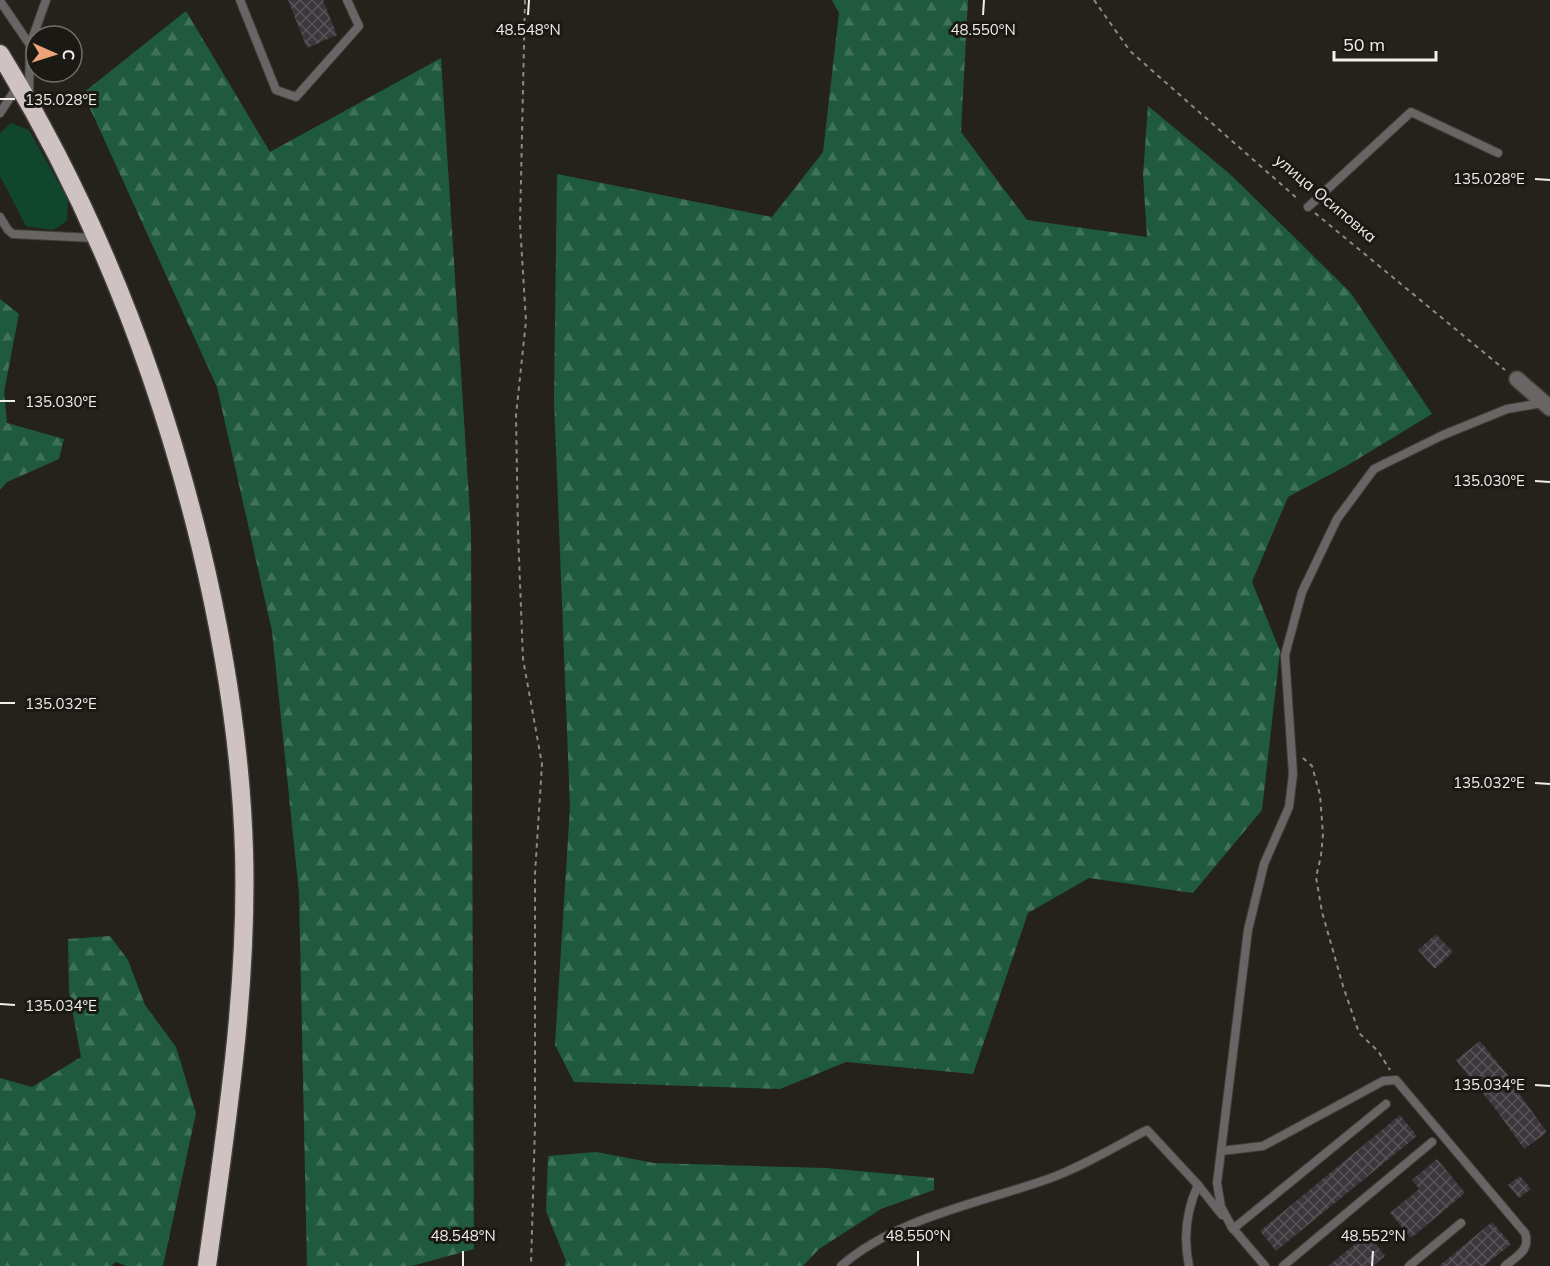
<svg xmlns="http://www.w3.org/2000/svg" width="1550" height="1266" font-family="Mulish,sans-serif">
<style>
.green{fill:#0f462d}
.forest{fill:url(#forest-firs)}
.building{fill:url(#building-cross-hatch)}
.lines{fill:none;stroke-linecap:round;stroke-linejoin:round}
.lane-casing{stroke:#423f39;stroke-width:10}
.street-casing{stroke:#423f39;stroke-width:18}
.highway-casing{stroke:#423f39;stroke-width:21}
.path{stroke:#8c8a85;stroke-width:2;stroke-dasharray:4.5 4.5;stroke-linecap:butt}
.lane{stroke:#696565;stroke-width:8}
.street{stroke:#696565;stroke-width:15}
.highway{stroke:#cec3c2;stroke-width:18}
.ticks{fill:none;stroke:#f1efeb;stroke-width:2}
.labels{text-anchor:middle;stroke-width:6;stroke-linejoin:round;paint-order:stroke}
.street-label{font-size:16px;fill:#f1efeb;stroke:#1b1913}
.ticks-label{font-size:15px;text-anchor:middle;fill:#f1efeb;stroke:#1b1913;stroke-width:6;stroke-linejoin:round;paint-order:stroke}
</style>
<defs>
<pattern id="forest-firs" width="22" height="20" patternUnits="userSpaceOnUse" patternTransform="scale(1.5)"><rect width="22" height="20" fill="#1f5a3e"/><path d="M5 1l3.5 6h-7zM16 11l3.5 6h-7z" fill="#40725a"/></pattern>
<pattern id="building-cross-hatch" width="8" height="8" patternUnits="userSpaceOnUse" patternTransform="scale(1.5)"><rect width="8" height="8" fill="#3c373c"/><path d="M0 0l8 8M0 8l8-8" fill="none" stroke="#595458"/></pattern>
</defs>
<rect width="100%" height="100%" fill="#25221c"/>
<polygon class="green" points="11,123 29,130 68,200 67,221 53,230 26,226 0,176 0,133"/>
<g class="forest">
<polygon points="832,0 968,0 961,132 1027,220 1147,237 1143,175 1148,106 1231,175 1350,292 1432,414 1348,465 1288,497 1252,582 1280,651 1262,810 1193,893 1089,878 1028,913 973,1074 846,1062 780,1089 574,1082 555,1045 570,807 554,400 557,174 772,217 823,152 839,13"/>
<polygon points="186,11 270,152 441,58 471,530 474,1249 412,1266 307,1266 299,893 272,631 217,387 83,93"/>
<polygon points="0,299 19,314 4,392 7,423 64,439 59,459 7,482 0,490"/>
<polygon points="110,936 128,960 145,1005 176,1047 196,1113 163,1266 126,1266 116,1262 111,1266 0,1266 0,1078 32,1087 81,1057 69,992 68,939"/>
<polygon points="596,1152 654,1163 826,1168 934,1178 934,1190 881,1209 819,1249 803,1266 564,1266 566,1261 546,1211 548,1156"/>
</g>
<g class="building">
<polygon points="288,0 323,0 337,35 307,48"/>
<polygon points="1436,934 1453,952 1435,969 1418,950"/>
<polygon points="1480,1041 1510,1078 1509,1080 1547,1132 1524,1149 1497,1111 1456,1060"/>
<polygon points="1400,1115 1417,1136 1276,1251 1260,1231"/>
<polygon points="1437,1159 1465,1193 1411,1238 1390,1213 1419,1189 1412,1180"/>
<polygon points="1520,1176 1531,1189 1519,1198 1508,1185"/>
<polygon points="1492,1222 1511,1244 1484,1266 1439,1266"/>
<polygon points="1368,1234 1385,1256 1373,1266 1328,1266"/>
</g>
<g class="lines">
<g class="lane-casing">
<g id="lane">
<polyline points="240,0 276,90 296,97 359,26 347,0"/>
<polyline points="0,1 30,45"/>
<polyline points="29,95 30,45 46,0"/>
<polyline points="0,113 17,87"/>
<polyline points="1308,207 1411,112 1498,153"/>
<polyline points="0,217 8,230 13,234 94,238"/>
<path d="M1221,1151L1263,1146L1383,1081L1396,1080L1525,1233C1531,1250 1517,1256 1505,1266"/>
<polyline points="1231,1226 1265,1266"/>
<polyline points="1233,1229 1221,1207 1217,1183 1221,1151 1248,930 1264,864 1289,807 1293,774 1285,655 1302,592 1337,519 1374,469 1443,435 1507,409 1542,403"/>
<polyline points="1233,1229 1386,1104"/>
<path d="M841,1266C896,1218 980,1203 1048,1179C1082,1167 1114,1147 1147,1130L1198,1185L1222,1215"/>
<path d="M1189,1266C1183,1237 1186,1211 1198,1185"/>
<polyline points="1283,1266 1432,1142"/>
<polyline points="1409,1266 1461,1223"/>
</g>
</g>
<g class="street-casing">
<polyline id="street" points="1517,379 1550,408"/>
</g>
<g class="highway-casing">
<path id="highway" d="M0,54C93,205 158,372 200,544C224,644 241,747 244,851C248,990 226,1128 207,1266"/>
</g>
<g class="path">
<polyline points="525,0 520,224 526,321 516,415 518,532 523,659 542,764 535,874 535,1126 531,1266"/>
<polyline points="1094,0 1130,51 1299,200"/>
<polyline points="1315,213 1505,370"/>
<polyline points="1303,758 1312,766 1320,795 1323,834 1321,856 1316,877 1322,912 1343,986 1359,1033 1378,1051 1390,1070"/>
</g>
<use href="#lane" class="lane"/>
<use href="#street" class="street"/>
<use href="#highway" class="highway"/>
</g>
<path class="ticks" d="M528,15L529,0M983,15L984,0M0,99H15M1535,179L1550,180M0,401H15M1535,481L1550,482M0,703H15M1535,783L1550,784M0,1004L15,1005M1535,1085L1550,1086M463,1266V1251M918,1266V1251M1372,1266L1373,1251"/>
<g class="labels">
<g class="street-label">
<text transform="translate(1326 198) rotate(40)" y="6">улица Осиповка</text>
</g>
</g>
<g class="ticks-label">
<text x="528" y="35">48.548°N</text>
<text x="983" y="35">48.550°N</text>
<text x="61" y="105">135.028°E</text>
<text x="1489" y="184">135.028°E</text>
<text x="61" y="407">135.030°E</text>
<text x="1489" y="486">135.030°E</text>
<text x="61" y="709">135.032°E</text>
<text x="1489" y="788">135.032°E</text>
<text x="61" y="1011">135.034°E</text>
<text x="1489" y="1090">135.034°E</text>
<text x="463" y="1241">48.548°N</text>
<text x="918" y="1241">48.550°N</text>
<text x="1373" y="1241">48.552°N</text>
</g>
<g transform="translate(54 54) rotate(93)"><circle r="28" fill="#1b1913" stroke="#716f69" stroke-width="1.5"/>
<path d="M0-4.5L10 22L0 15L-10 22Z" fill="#efa378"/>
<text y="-9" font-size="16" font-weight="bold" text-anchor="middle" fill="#f1efeb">С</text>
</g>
<path d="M1334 51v9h102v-9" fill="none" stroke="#f1efeb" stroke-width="3"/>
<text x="1343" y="51" font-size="18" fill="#f1efeb" stroke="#1b1913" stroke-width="4.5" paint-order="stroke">50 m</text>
</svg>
